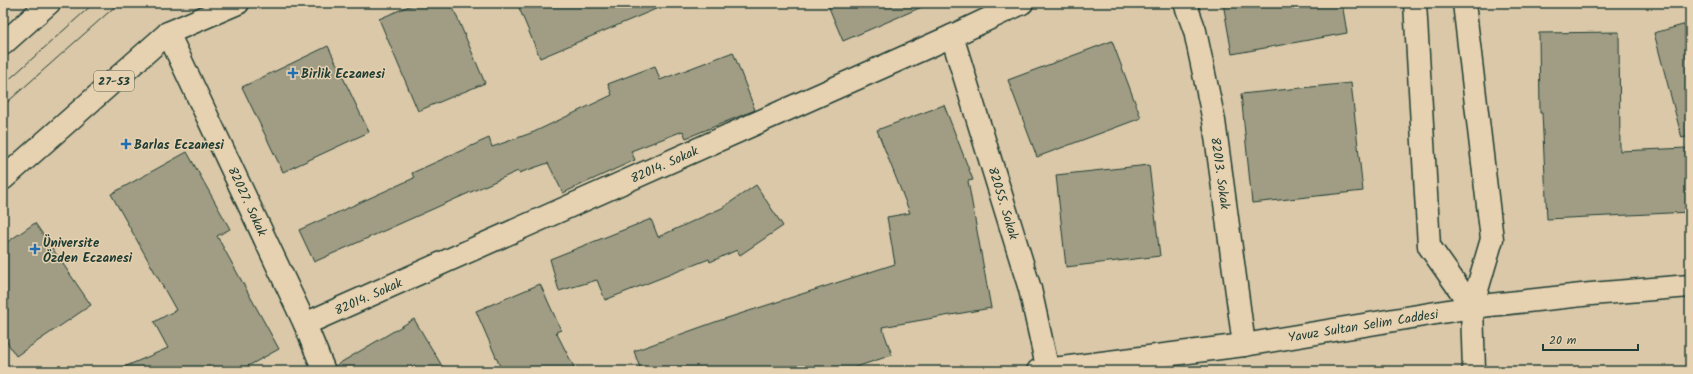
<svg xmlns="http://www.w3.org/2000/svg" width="1693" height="374" font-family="Kalam,sans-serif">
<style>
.building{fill:#a09d84;stroke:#1f3d34}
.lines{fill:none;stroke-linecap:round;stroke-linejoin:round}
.street-casing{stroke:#1f3d34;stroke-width:25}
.secondary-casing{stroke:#1f3d34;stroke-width:25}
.primary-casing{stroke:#1f3d34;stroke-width:25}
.street{stroke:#e6d1b0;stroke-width:22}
.secondary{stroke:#e6d1b0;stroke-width:22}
.primary{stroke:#e6d1b0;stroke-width:22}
.tram{stroke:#1f3d34;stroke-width:1}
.poi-dot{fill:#1f6fb2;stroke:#e6d1b0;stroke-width:1.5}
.labels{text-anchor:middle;stroke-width:3;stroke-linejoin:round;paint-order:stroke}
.shield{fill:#e6d1b0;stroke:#5b6959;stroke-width:1}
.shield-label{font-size:12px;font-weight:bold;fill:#1f3d34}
.poi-label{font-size:13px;font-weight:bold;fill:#1f3d34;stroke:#e6d1b0;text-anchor:start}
.street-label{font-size:13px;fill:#1f3d34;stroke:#e6d1b0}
</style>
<rect width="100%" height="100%" fill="#dac8a8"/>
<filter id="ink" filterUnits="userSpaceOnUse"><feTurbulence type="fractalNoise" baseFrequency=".025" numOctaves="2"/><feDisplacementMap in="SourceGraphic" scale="8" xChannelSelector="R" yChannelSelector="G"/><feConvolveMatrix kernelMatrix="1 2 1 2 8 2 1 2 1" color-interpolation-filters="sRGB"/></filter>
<g filter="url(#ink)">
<g class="building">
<polygon points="416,3 451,3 485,83 418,111 379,19"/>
<polygon points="517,3 670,3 540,58"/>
<polygon points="827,3 931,3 843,41"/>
<polygon points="1223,3 1342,3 1347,33 1232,54"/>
<polygon points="1690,23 1690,136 1682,138 1654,33"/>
<polygon points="1619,32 1620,151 1687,148 1690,212 1547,219 1542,113 1540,113 1539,33"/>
<polygon points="1112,41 1141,118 1037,157 1008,80"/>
<polygon points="328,46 369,132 283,172 242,87"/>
<polygon points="733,52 755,110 686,138 683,131 631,151 635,160 563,193 548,163 519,173 518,171 314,262 299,230 414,178 412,173 489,138 492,147 534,132 612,95 608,84 655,66 660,80"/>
<polygon points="1351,83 1363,191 1252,203 1241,94"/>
<polygon points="944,105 973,180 968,181 991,308 882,327 892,355 844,371 641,371 634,351 718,321 895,264 887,217 910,213 877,130"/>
<polygon points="187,152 230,229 217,236 279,349 239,371 115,371 168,348 154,322 176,310 111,194"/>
<polygon points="1149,165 1160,256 1066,267 1056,175"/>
<polygon points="756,185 783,226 740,255 737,250 710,262 709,259 605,300 597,280 559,291 550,259 651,219 658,237 722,208"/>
<polygon points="35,223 91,305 16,356 3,336 3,245"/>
<polygon points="540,284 561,330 556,332 576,371 502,371 476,311"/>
<polygon points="414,319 445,371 336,371 335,366"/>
</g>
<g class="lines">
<g class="street-casing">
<g id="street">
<polyline points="1185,3 1195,31 1214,121 1244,345"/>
<polyline points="168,33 305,324 324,371"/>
<polyline points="952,36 1030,289 1048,371"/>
<polyline points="305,324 952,36 1022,3"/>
</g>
</g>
<g class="secondary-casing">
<g id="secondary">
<polyline points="1415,3 1429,246 1472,307"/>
<polyline points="1464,3 1492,239 1472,307 1474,371"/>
<polyline points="1038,371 1244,345 1472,307 1591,294 1690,286"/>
</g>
</g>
<g class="primary-casing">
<g id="primary">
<polyline points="3,44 49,3"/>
<polyline points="3,179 168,33 238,3"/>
</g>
</g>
<use href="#street" class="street"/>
<use href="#secondary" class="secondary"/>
<use href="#primary" class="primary"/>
<g class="tram">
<polyline points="3,85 94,3"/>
<polyline points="3,106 119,3"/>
</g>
</g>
</g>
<g class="poi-dot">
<path d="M291 67h4v4h4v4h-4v4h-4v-4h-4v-4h4z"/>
<path d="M124 138h4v4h4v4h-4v4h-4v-4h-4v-4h4z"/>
<path d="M33 243h4v4h4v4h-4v4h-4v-4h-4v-4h4z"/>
</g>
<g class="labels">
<rect class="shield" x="94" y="71" width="40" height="20" rx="3"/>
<g class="shield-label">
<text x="114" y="85">27-53</text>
</g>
<g class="poi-label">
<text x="301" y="78">Birlik Eczanesi</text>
<text x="134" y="149">Barlas Eczanesi</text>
<text x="43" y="247">Üniversite<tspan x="43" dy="15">Özden Eczanesi</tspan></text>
</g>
<g class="street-label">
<text transform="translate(664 164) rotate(-24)" y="5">82014. Sokak</text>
<text transform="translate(1221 173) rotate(82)" y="5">82013. Sokak</text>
<text transform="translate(248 201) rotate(65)" y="5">82027. Sokak</text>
<text transform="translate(1004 203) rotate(73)" y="5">82055. Sokak</text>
<text transform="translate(368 296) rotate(-24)" y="5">82014. Sokak</text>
<text transform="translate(1363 325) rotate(-9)" y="5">Yavuz Sultan Selim Caddesi</text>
</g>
</g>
<rect width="1693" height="374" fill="none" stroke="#e6d1b0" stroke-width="16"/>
<rect x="8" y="8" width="1677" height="358" fill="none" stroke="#1f3d34" stroke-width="1.5" filter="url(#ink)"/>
<path d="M1543 344v6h95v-6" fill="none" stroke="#1f3d34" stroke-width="2"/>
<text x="1549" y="344" font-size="12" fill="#1f3d34" stroke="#e6d1b0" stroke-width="3" paint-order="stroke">20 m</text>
</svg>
